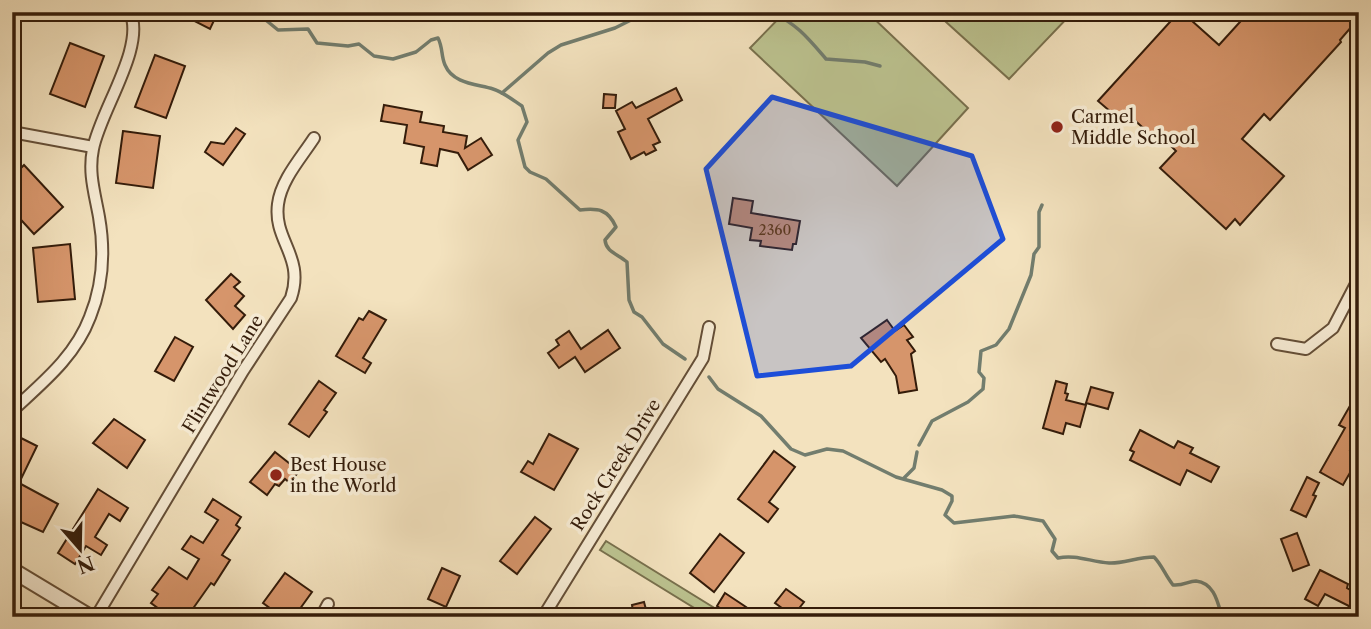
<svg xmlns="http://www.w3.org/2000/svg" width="1371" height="629" font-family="'Libre Caslon Text',serif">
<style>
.green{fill:#bcc390;stroke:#78704d;stroke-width:2}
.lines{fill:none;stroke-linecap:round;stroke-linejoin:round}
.stream{stroke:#727d6e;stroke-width:3.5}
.building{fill:#d6956b;stroke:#341c0a;stroke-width:2}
.minor-casing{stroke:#644e37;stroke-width:14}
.tertiary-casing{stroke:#644e37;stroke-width:18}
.minor{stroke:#f7ecd5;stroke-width:10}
.tertiary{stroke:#f7ecd5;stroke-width:14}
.marked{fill:#1d4ed8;fill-opacity:0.2;stroke:#1d4ed8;stroke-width:5;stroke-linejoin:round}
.poi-dot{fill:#8f2418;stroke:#f7ecd5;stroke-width:2.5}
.labels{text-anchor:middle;stroke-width:7;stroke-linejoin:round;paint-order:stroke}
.number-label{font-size:14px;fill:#5c3a22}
.poi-label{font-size:18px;fill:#341c0a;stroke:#f7ecd5;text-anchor:start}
.street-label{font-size:18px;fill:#341c0a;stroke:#f7ecd5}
</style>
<rect width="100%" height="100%" fill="#f3e2be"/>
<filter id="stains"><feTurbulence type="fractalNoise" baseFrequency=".00286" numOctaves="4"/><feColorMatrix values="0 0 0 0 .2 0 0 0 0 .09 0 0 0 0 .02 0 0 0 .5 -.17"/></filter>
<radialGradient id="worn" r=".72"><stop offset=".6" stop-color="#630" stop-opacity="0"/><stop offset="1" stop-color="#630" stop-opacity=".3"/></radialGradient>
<g class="green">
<polygon points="785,12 867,12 968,108 897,186 750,48"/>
<polygon points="935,12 1073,12 1009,79"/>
<polygon points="606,541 729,617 709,617 600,550"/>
</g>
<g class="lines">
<g class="stream">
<path d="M256,12L278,30L308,29L317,43L348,46L359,44L374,56L393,59L416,52L431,40L438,38C443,48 441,56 445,65C453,84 477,84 493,89C503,92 513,100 522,106L527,122L518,140L525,167L530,172L546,179L580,210C598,208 608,209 616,227L605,240C606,252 618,254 627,262L629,300L634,312L642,317L663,344L685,359"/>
<path d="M771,12C797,24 808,38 826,59L865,62L880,66"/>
<polyline points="502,93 548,53 561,45 615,28 647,12"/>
<path d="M709,377L718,389L761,416L791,449L805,455L827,449L843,451L896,477L942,490L952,496V501L945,515L954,523L1014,516L1043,521L1055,539L1052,551L1058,558C1076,554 1091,562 1109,563C1122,564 1138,557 1154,557C1162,565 1165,575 1173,585C1184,586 1188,581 1196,581C1215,583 1218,604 1222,617"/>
<polyline points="919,445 932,421 968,402 983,389 984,378 979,372 981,351 996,345 1009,329 1031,275 1034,254 1039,247 1039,212 1042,205"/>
<polyline points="904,478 914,468 917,452"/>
<polyline points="1227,617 1233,617"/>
</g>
</g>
<g class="building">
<polygon points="177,12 218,12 210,29"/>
<polygon points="1179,12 1182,12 1219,45 1249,12 1341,12 1353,25 1340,40 1341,42 1270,120 1264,114 1242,139 1284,176 1240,225 1235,219 1226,229 1160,168 1176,151 1162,137 1158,141 1124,111 1118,118 1098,101"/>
<polygon points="70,43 104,56 85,107 50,94"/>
<polygon points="155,55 185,66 166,118 135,107"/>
<polygon points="676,88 682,100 648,119 660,142 653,145 656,150 646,155 644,152 631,159 618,132 625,129 616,111 632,102 636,108"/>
<polygon points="604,94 616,95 615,108 603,108"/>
<polygon points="384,105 422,112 420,122 444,126 443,132 467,136 465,148 481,138 492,155 468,170 458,153 440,149 437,166 421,163 424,147 404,143 407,125 381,121"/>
<polygon points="236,128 245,134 223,165 205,152 211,142 224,144"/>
<polygon points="123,131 160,136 153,188 116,183"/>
<polygon points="24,165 63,207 34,234 12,210 12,177"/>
<polygon points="733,198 753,201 751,213 800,221 796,244 793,244 792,250 760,246 761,241 750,240 752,228 729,224"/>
<polygon points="70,244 75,299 38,302 33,248"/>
<polygon points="231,274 240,282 234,287 244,296 235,306 245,315 233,329 206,300"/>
<polygon points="369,311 386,320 363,358 371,363 365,373 336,356 359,318 363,320"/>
<polygon points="887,320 895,331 904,325 913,337 907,340 915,351 911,354 917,390 899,393 896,376 885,359 881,362 861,338"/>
<polygon points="608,330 620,348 585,372 575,357 559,368 548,353 559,345 556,340 569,331 581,349"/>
<polygon points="175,337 193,347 174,381 155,371"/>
<polygon points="319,381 336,393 324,410 327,412 309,437 289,424"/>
<polygon points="1056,381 1067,384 1065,393 1068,394 1066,400 1086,405 1080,427 1066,423 1063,434 1043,428"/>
<polygon points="1091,387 1113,393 1108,409 1086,403"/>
<polygon points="1359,390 1359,435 1350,450 1359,457 1343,485 1320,472 1345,428 1339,425"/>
<polygon points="114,419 145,440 127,468 93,443"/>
<polygon points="1140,430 1174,448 1178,441 1193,448 1190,453 1219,467 1211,482 1187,470 1180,485 1130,460 1134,452 1130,450"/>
<polygon points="549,434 578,449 554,490 521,472 528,461 533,464"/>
<polygon points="15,435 37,446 19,483 58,504 43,532 12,518 12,440"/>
<polygon points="774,451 795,467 769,502 778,509 768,522 738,499"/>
<polygon points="275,452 299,471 290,483 285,479 279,486 275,484 267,495 250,482"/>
<polygon points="1307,477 1319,483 1313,495 1316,496 1306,517 1291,510"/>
<polygon points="98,489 128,508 120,521 109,514 95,537 107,545 101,555 86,546 75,564 58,553"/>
<polygon points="213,499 241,517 236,525 240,528 222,555 230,560 214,585 211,583 187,617 170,617 151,603 158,594 152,590 169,567 187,579 199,559 182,549 191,536 203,543 218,520 205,512"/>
<polygon points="535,517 551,529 517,574 500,561"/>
<polygon points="1297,533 1309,565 1293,571 1281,539"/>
<polygon points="720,534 744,553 714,592 690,573"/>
<polygon points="442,568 460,576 446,607 428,599"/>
<polygon points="1320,570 1348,584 1347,588 1357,594 1359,591 1359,617 1347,610 1349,606 1325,594 1318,606 1305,599"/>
<polygon points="285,573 312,592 294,617 282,617 263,603"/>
<polygon points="786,589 804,602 793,616 775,603"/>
<polygon points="725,593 746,607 739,617 732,617 717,606"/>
<polygon points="644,602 648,617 634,617 632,605"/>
</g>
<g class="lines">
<g class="minor-casing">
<g id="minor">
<polyline points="12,132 93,147"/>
<polyline points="1277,344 1306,349 1333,328 1359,278"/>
<path d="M12,411C42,383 75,357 90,317C103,285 105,251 99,217C95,194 88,173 93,149C100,111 146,47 130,12"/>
<polyline points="1359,530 1357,534 1359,539"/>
<path d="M96,617L243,371L291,298C305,256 273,241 278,204C281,180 301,158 314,138"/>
<polyline points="321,617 328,604"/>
<polyline points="543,617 703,358 709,327"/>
</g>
</g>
<g class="tertiary-casing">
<polyline id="tertiary" points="12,570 90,617"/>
</g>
<use href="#minor" class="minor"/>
<use href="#tertiary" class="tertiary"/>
</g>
<path class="marked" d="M772,97L972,156L1003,239L851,366L757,376L706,169Z"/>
<g class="poi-dot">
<circle cx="1057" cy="127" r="7"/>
<circle cx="276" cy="475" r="7"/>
</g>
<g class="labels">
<g class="number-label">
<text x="775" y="235">2360</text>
</g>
<g class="poi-label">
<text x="1071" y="123">Carmel<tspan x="1071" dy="21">Middle School</tspan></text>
<text x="290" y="471">Best House<tspan x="290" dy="21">in the World</tspan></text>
</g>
<g class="street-label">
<text transform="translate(223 374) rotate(-58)" y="6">Flintwood Lane</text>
<text transform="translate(616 465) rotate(-58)" y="6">Rock Creek Drive</text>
</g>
</g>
<rect width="1371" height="629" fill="none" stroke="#f3e2be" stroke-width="42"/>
<rect x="14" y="14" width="1343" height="601" fill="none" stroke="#341c0a" stroke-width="3.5"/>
<rect x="21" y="21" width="1329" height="587" fill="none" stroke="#341c0a" stroke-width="2"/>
<g transform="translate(80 549) rotate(160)" stroke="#f7ecd5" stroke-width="5" paint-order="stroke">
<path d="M0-5L12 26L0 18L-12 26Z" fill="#341c0a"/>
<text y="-10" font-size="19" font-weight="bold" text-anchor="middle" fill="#341c0a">N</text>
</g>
<rect width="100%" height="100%" filter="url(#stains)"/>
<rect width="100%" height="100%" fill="url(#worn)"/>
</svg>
